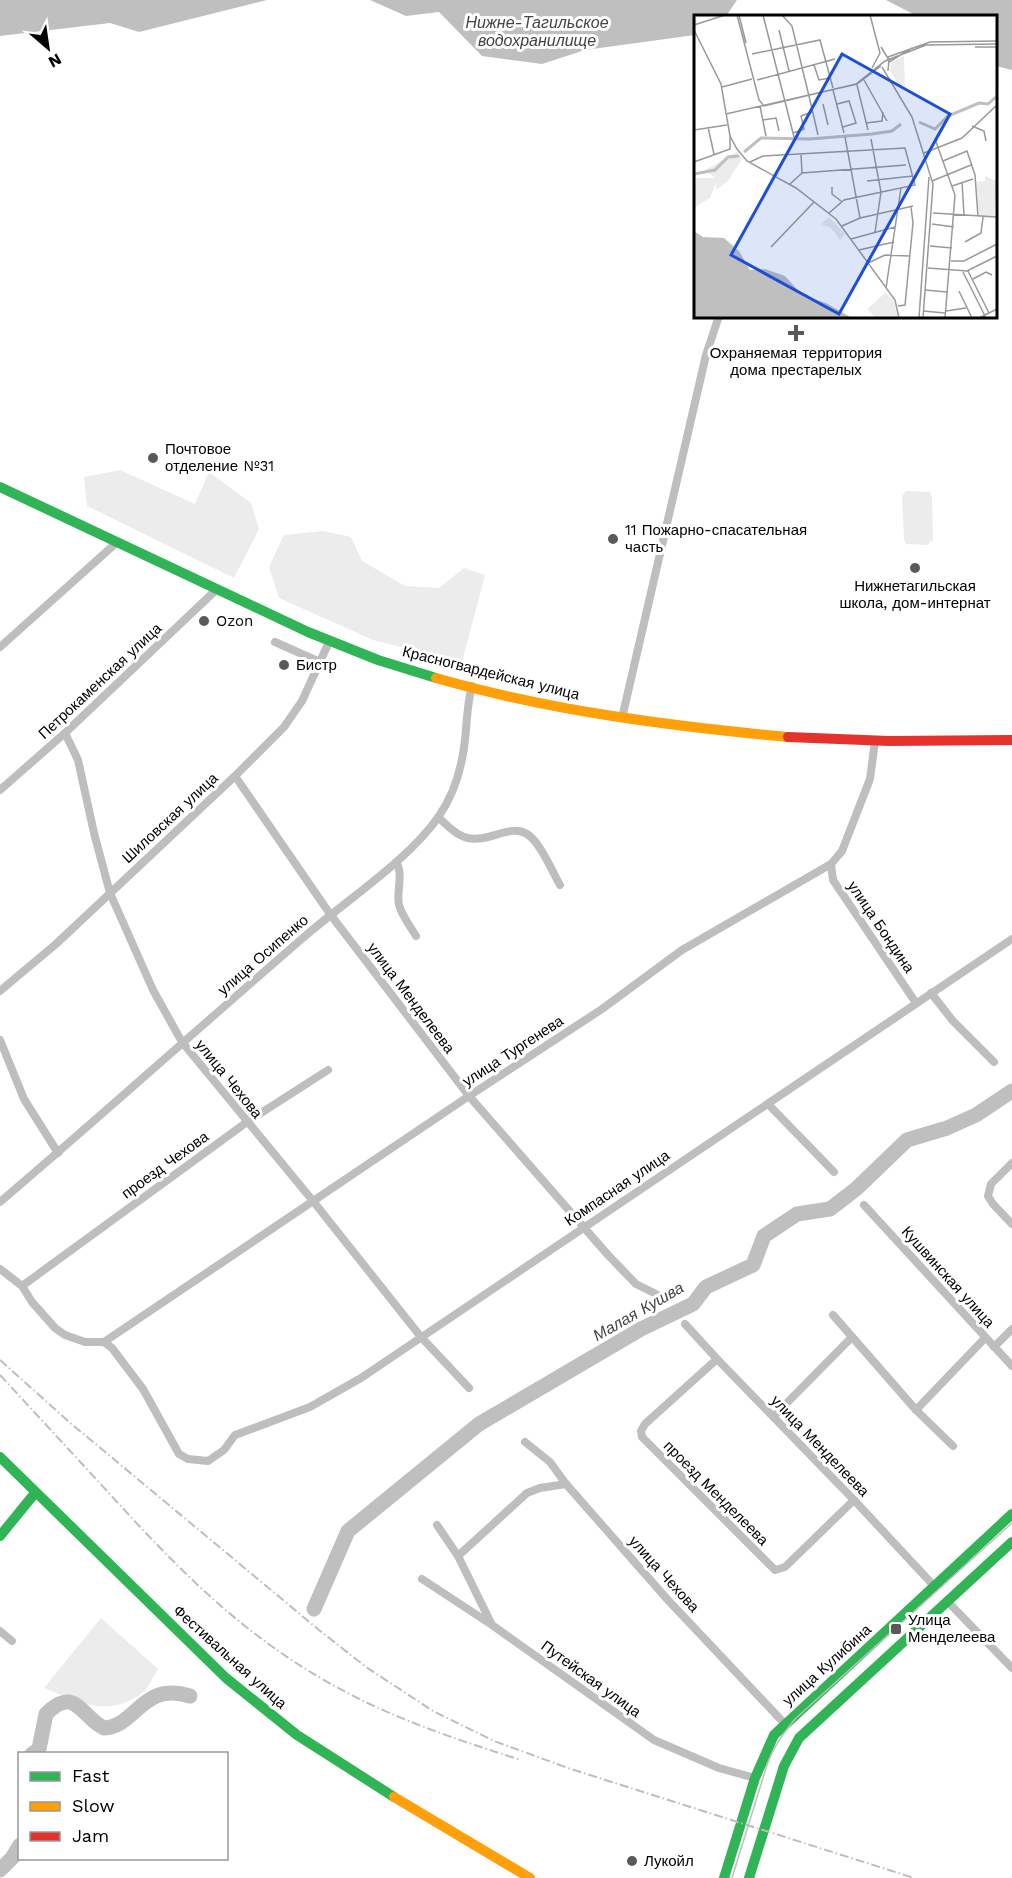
<svg xmlns="http://www.w3.org/2000/svg" width="1012" height="1878" font-family="'Work Sans',sans-serif">
<style>
.green{fill:#ececec}
.water{fill:#bfbfbf}
.lines{fill:none;stroke-linecap:round;stroke-linejoin:round}
.river{stroke:#bfbfbf;stroke-width:15}
.street{stroke:#bebebe;stroke-width:8}
.fast{stroke:#30b455;stroke-width:10}
.slow{stroke:#ff9f0a;stroke-width:10}
.jam{stroke:#e5322d;stroke-width:10}
.tram{stroke:#bebebe;stroke-width:1.5}
.rail{stroke:#bebebe;stroke-width:2;stroke-dasharray:9 3 1.5 3;stroke-linecap:butt}
.poi-dot{fill:#595959;stroke:#fff;stroke-width:2}
.labels{text-anchor:middle;stroke-width:6;stroke-linejoin:round;paint-order:stroke}
.poi-label{font-size:15px;fill:#000;stroke:#fff;text-anchor:start}
.street-label{font-size:15px;fill:#000;stroke:#fff}
.water-label{font-size:16px;font-style:italic;fill:#444;stroke:#fff}
.inset-river{fill:none;stroke:#bfbfbf;stroke-width:3}
.inset-road{fill:none;stroke:#999;stroke-width:1.5}
.view{fill:#1d4ed8;fill-opacity:0.15;stroke:#1d4ed8;stroke-width:3}
.inset-edge{fill:none;stroke:#000;stroke-width:3}
</style>
<rect width="100%" height="100%" fill="#fff"/>
<g class="green">
<polygon points="120,470 195,504 209,472 251,503 259,529 234,578 87,506 84,477"/>
<polygon points="906,491 930,492 932,497 933,540 927,545 906,544 904,539 902,496"/>
<polygon points="323,531 351,537 362,561 405,586 439,588 464,568 485,575 462,662 373,640 279,598 269,567 284,535"/>
<path d="M101,1618L158,1669C153,1676 149,1688 142,1693C107,1719 80,1702 44,1688Z"/>
</g>
<g class="water">
<polygon points="0,0 267,0 139,32 110,23 0,36"/>
<polygon points="370,0 737,0 726,16 696,16 695,35 585,50 542,64 482,56 439,12 406,16"/>
<polygon points="886,0 1012,0 1012,70 996,66 996,16 917,16"/>
</g>
<g class="lines">
<g class="river">
<polyline points="314,1609 348,1531 479,1424 641,1329 693,1304 706,1287 753,1265 764,1236 797,1214 830,1209 856,1189 907,1140 947,1128 976,1115 1012,1091"/>
<path d="M32,1754L39,1749L46,1714C75,1684 82,1718 104,1728C137,1726 142,1681 190,1696"/>
<polyline points="0,1870 12,1858 20,1845"/>
</g>
<g class="street">
<polyline points="275,642 320,662"/>
<polyline points="0,647 115,544"/>
<polyline points="622,718 706,355 719,316"/>
<polyline points="65,733 78,760 94,833 110,893 153,990 182,1042 313,1201 421,1337 469,1388"/>
<polyline points="235,776 330,914 469,1096 608,1255 636,1284 660,1296"/>
<polyline points="0,790 65,733 216,590"/>
<path d="M438,817C445,823 452,831 460,835C483,848 509,822 527,834C540,842 552,871 560,885"/>
<path d="M396,862C404,874 396,891 399,905C402,916 410,926 416,936"/>
<polyline points="831,864 833,880 916,1003"/>
<polyline points="0,991 56,944 235,776 284,727 302,701 329,642"/>
<polyline points="931,993 953,1021 994,1062"/>
<polyline points="0,1040 24,1099 58,1153"/>
<polyline points="768,1104 834,1172"/>
<polyline points="1012,1163 991,1184 988,1196 993,1204 1012,1224"/>
<path d="M0,1202C102,1115 202,1025 304,937C345,901 409,860 439,816C455,793 462,767 465,740C467,721 467,704 472,686"/>
<polyline points="864,1205 1012,1366"/>
<polyline points="0,1269 22,1286 32,1302 55,1328 65,1335 85,1342 104,1342 112,1348 143,1389 179,1454 188,1459 208,1461 224,1450 235,1435 310,1407 361,1378 1012,939"/>
<polyline points="22,1286 247,1122 328,1070"/>
<polyline points="833,1315 916,1410 953,1446"/>
<polyline points="685,1324 717,1359 854,1500 935,1587"/>
<polyline points="104,1342 469,1096 602,1009 682,950 831,864 842,851 870,779 875,741"/>
<polyline points="994,1347 1012,1329"/>
<polyline points="717,1359 645,1424 641,1431 642,1437 775,1570 785,1567 854,1500"/>
<polyline points="916,1410 985,1338"/>
<polyline points="774,1416 852,1337"/>
<polyline points="525,1442 550,1462 566,1484 667,1599 784,1723"/>
<polyline points="437,1525 458,1556"/>
<polyline points="422,1579 492,1625 654,1740 719,1768 755,1778"/>
<polyline points="948,1602 1012,1668"/>
<polyline points="491,1623 458,1556 527,1493 540,1488 566,1484"/>
<polyline points="0,1631 12,1641"/>
</g>
<g class="fast">
<polyline points="0,487 308,632 378,660 436,678"/>
<polyline points="0,1457 226,1678 297,1735 394,1797"/>
<polyline points="0,1536 35,1493"/>
<polyline points="724,1878 755,1778 774,1735 1012,1514"/>
<polyline points="749,1878 784,1766 799,1738 1012,1542"/>
</g>
<g class="slow">
<path d="M436,678C551,711 670,726 788,737"/>
<polyline points="394,1797 530,1878"/>
</g>
<polyline class="jam" points="788,737 889,741 1012,740"/>
<path class="tram" d="M732,1878L767,1765C773,1747 783,1734 795,1719L1012,1523"/>
<g class="rail">
<polyline points="0,1360 68,1421 319,1630 366,1667 433,1711 494,1741 568,1768 914,1878"/>
<path d="M0,1375C36,1414 72,1453 108,1492C177,1568 240,1633 331,1684C391,1718 455,1739 521,1760"/>
</g>
</g>
<g class="poi-dot">
<path d="M793 324h6v6h6v6h-6v6h-6v-6h-6v-6h6z"/>
<circle cx="153" cy="458" r="6"/>
<circle cx="613" cy="539" r="6"/>
<circle cx="915" cy="568" r="6"/>
<circle cx="204" cy="621" r="6"/>
<circle cx="284" cy="665" r="6"/>
<rect x="890" y="1623" width="12" height="12" rx="3"/>
<circle cx="632" cy="1861" r="6"/>
</g>
<g class="labels">
<g class="poi-label">
<text x="796" y="358" text-anchor="middle">Охраняемая территория<tspan x="796" dy="17">дома престарелых</tspan></text>
<text x="165" y="454">Почтовое<tspan x="165" dy="17">отделение №31</tspan></text>
<text x="625" y="535">11 Пожарно-спасательная<tspan x="625" dy="17">часть</tspan></text>
<text x="915" y="591" text-anchor="middle">Нижнетагильская<tspan x="915" dy="17">школа, дом-интернат</tspan></text>
<text x="216" y="626">Ozon</text>
<text x="296" y="670">Бистр</text>
<text x="908" y="1625">Улица<tspan x="908" dy="17">Менделеева</tspan></text>
<text x="644" y="1866">Лукойл</text>
</g>
<g class="street-label">
<text transform="translate(491 673) rotate(14)" y="5">Красногвардейская улица</text>
<text transform="translate(100 681) rotate(-43)" y="5">Петрокаменская улица</text>
<text transform="translate(170 818) rotate(-43)" y="5">Шиловская улица</text>
<text transform="translate(881 927) rotate(56)" y="5">улица Бондина</text>
<text transform="translate(263 955) rotate(-41)" y="5">улица Осипенко</text>
<text transform="translate(411 998) rotate(53)" y="5">улица Менделеева</text>
<text transform="translate(513 1051) rotate(-33)" y="5">улица Тургенева</text>
<text transform="translate(229 1079) rotate(51)" y="5">улица Чехова</text>
<text transform="translate(165 1165) rotate(-36)" y="5">проезд Чехова</text>
<text transform="translate(617 1188) rotate(-34)" y="5">Компасная улица</text>
<text transform="translate(948 1277) rotate(48)" y="5">Кушвинская улица</text>
<text transform="translate(820 1446) rotate(46)" y="5">улица Менделеева</text>
<text transform="translate(716 1493) rotate(45)" y="5">проезд Менделеева</text>
<text transform="translate(664 1574) rotate(48)" y="5">улица Чехова</text>
<text transform="translate(230 1657) rotate(42)" y="5">Фестивальная улица</text>
<text transform="translate(827 1665) rotate(-42)" y="5">улица Кулибина</text>
<text transform="translate(591 1679) rotate(36)" y="5">Путейская улица</text>
</g>
<g class="water-label">
<text x="537" y="28">Нижне-Тагильское<tspan x="537" dy="18">водохранилище</tspan></text>
<text transform="translate(638 1311) rotate(-30)" y="6">Малая Кушва</text>
</g>
</g>
<g transform="translate(694 15)">
<rect width="303" height="303" fill="#fff"/>
<path d="M210,41L211,70L206,71L196,56L197,47ZM43,137L48,144L34,166L22,175V168L16,183L0,193V163H21L11,155ZM291,161L303,166L300,203L285,202L282,167L291,166ZM135,202L151,219L146,225L137,213L127,209ZM191,278L199,284L204,303L181,302L173,294Z" fill="#ececec"/>
<path d="M0,216L9,222L30,223L45,236L56,255L71,254L91,261L109,281L132,288L158,303H0Z" fill="#bfbfbf"/>
<path class="inset-river" d="M225,107L241,114L254,101L285,88L294,89L303,81M50,137L67,123L116,124L178,119L198,116L207,109M0,159L21,155L34,142L45,141"/>
<path class="inset-road" d="M43,0L65,85L70,91L162,69L191,46L232,30L303,29M45,0L52,28M69,0L100,122M88,0L98,11L115,81M176,0L186,38L178,53M0,10L31,0M0,15L27,69L36,121L43,134L53,146L102,173L142,204L201,285L205,303M85,15L95,56M187,32L195,45L194,56M281,32H303M58,39L126,25L139,73M194,42L236,27L303,26M195,47L218,33M120,50L125,65L136,63M188,52L218,102L239,169L229,303M63,65L141,44M170,65L193,106M163,70L174,115M28,72L58,64M139,75L150,118M115,81L124,120M129,89L134,110M143,89L155,86L162,108L149,112M66,91L72,121M32,99L163,69L187,51M69,105L82,103L85,116M172,108L188,106L189,97M278,111L290,116L292,126M14,112L20,139M0,115L33,110M99,118L110,114L107,101L118,97M151,122L166,203M177,124L187,177L181,217M241,124L261,180L251,303M230,138L268,123L303,90M107,139L108,158M249,146L273,136L281,160L284,202M0,147L36,134V119M56,147L69,141L211,133L221,170L150,185L135,198M173,166L219,161M238,166L277,150M268,167L270,200M96,169L108,158L212,150M258,171L279,164M138,172V179L147,186M239,198L303,202M238,209L260,212M148,211L166,203L219,191M157,224L201,212M271,227L287,218L289,202M236,231L258,233M77,232L120,187M165,235L200,227M257,246H270L303,229M174,248L191,240L215,241M234,253L273,256L303,241M274,256L295,298M269,257L292,303M279,264L292,257L298,260M192,273L207,173M231,275L253,277M265,276L278,303M204,291L211,290L219,208L217,192M229,296L251,298M252,296L272,293M225,303L235,162M285,303L303,294"/>
<path class="view" d="M148,39L256,99L145,299L37,240Z"/>
<rect width="303" height="303" class="inset-edge"/>
</g>
<rect x="18" y="1752" width="210" height="108" fill="#ffffff" stroke="#999999" stroke-width="1.5"/>
<rect x="30" y="1772" width="30" height="9" fill="#30b455" stroke="#999999" stroke-width="1.5"/>
<text x="72" y="1782" font-size="18" fill="#000000">Fast</text>
<rect x="30" y="1802" width="30" height="9" fill="#ff9f0a" stroke="#999999" stroke-width="1.5"/>
<text x="72" y="1812" font-size="18" fill="#000000">Slow</text>
<rect x="30" y="1832" width="30" height="9" fill="#e5322d" stroke="#999999" stroke-width="1.5"/>
<text x="72" y="1842" font-size="18" fill="#000000">Jam</text>
<g transform="translate(48 48) rotate(151)" stroke="#ffffff" stroke-width="4.5" paint-order="stroke">
<path d="M0-4.5L10 22L0 15L-10 22Z" fill="#000000"/>
<text y="-9" font-size="16" font-weight="bold" text-anchor="middle" fill="#000000">N</text>
</g>
</svg>
